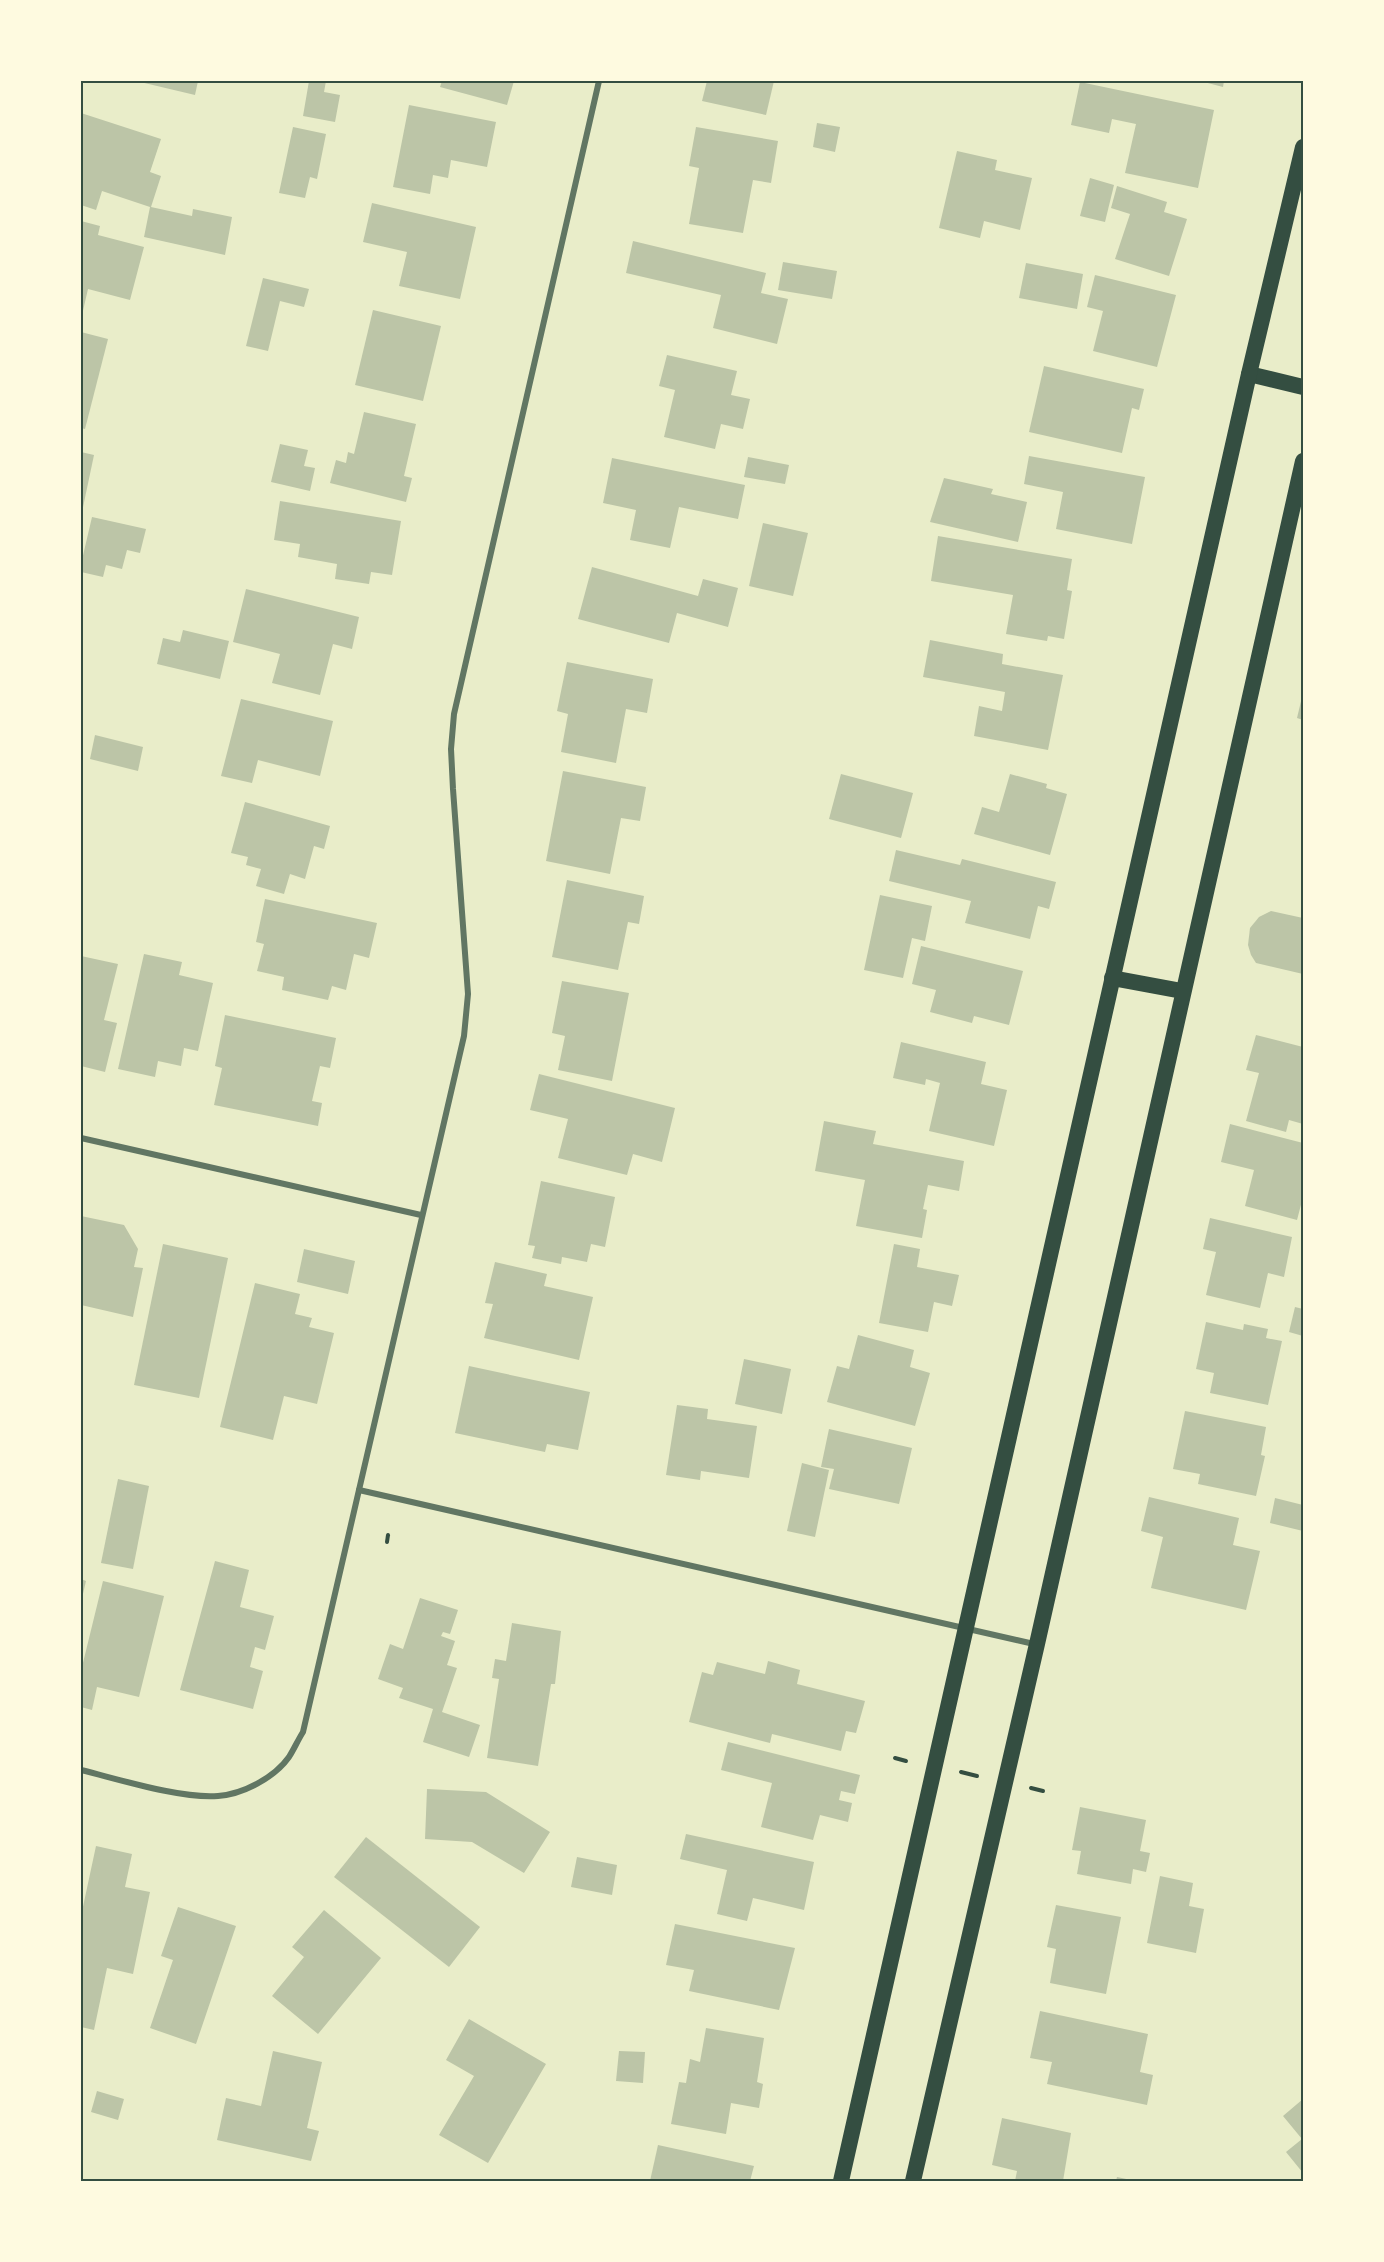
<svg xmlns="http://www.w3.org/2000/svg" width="1384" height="2262" font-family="'Sofia Sans Condensed',sans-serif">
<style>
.building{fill:#bcc5a7}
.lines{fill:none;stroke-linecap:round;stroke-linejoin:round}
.path{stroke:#344e41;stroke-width:4}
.minor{stroke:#617663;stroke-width:6}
.trunk{stroke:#344e41;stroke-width:16}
.neatline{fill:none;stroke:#344e41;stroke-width:2}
</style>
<rect width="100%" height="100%" fill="#e9edc9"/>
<g class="building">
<polygon points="136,81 198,81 195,95"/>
<polygon points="309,81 326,81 324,92 340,95 335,122 303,116"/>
<polygon points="442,81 514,81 507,105 440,87"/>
<polygon points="707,81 774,81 766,115 702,101"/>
<polygon points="1200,81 1224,81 1223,87"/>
<polygon points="1080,82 1214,110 1198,188 1125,173 1136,124 1112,119 1109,133 1071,125"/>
<polygon points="409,105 496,122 487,167 451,160 448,178 433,175 430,194 393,187"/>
<polygon points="81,113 161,139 150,172 161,176 151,207 192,216 193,209 232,217 225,255 144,237 150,207 102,191 96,210 81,205"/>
<polygon points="817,123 840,127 835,152 813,147"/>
<polygon points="293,127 326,134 317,179 310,177 305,198 279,193"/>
<polygon points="696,127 778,141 771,183 753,180 743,233 689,224 699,168 689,166"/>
<polygon points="957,151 997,160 995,170 1032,178 1020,230 984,221 980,238 939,228"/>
<polygon points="1090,178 1114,185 1105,222 1080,216"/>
<polygon points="1117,186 1167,202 1164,212 1187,219 1169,276 1115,259 1130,214 1111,208"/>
<polygon points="372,203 476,227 460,299 399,286 407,252 363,242"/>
<polygon points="81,221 100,226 98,235 144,247 130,300 88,289 82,315"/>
<polygon points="633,241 766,273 761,293 788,299 777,344 713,328 721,295 626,273"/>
<polygon points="783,262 837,271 832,299 778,290"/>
<polygon points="1026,263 1083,274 1077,309 1019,298"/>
<polygon points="1095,275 1176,295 1157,367 1093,351 1103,311 1087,307"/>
<polygon points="263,278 309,289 304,307 280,301 268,351 246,346"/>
<polygon points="373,310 441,326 423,401 355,385"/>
<polygon points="81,332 108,339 85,429 81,428"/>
<polygon points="667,355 737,371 731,395 750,399 743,429 721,424 715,449 664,437 675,390 659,386"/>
<polygon points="1044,366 1144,389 1139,410 1132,408 1122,453 1029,432"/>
<polygon points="364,412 416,424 404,476 412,478 406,502 330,483 336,460 346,463 348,452 354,454"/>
<polygon points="280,444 308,450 304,466 315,468 310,491 271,482"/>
<polygon points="81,452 94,455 82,512 81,511"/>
<polygon points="1029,456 1145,477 1132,544 1056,529 1063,492 1024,484"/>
<polygon points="748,457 789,465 785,484 744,477"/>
<polygon points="612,458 745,485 738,519 679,507 670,548 630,540 636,510 603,503"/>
<polygon points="944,478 993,489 991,494 1027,502 1018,542 930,522"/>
<polygon points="280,501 401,521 392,575 371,572 369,584 335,579 337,564 298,557 300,544 274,540"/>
<polygon points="92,517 146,529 140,553 127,550 122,569 106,565 103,577 81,572 81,564"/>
<polygon points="763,523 808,533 793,596 749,586"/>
<polygon points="938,536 1072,559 1067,590 1072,591 1064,639 1048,636 1047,641 1006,634 1013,595 931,581"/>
<polygon points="592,567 698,596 703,579 738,588 728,627 677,613 669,643 578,619"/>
<polygon points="246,589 359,617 352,649 333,644 320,695 272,683 280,654 233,642"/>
<polygon points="183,630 229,641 220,679 157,664 163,638 180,642"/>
<polygon points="930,640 1003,654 1002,664 1063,675 1048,750 974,736 979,706 1002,711 1005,692 923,677"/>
<polygon points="567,662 653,679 647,713 626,709 616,763 561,752 568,714 557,711"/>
<polygon points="1302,697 1303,697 1303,720 1297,718"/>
<polygon points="241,699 333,721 320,776 258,760 252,783 221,776"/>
<polygon points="95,735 143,747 138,771 90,759"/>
<polygon points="563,771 646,787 640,821 621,818 610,874 546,861"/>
<polygon points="841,774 913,793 901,838 829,819"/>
<polygon points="1010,774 1047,784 1046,788 1067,794 1050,855 974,834 982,807 999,812"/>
<polygon points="245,802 330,826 324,849 314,846 305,879 290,874 284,894 256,886 261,869 246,865 248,857 231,853"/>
<polygon points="896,850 960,865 962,859 1056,882 1049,909 1038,906 1030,939 965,923 971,901 889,881"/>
<polygon points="567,880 644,896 639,924 628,922 618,970 552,957"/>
<polygon points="880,895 932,906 925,941 912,938 903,978 864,970"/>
<polygon points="265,899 377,923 369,958 354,954 346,990 332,986 328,1000 282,990 284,977 257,971 264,944 256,942"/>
<polygon points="1271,911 1303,918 1303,974 1256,963 1251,955 1248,945 1250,928 1259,917"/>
<polygon points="921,946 1023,971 1009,1025 974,1016 972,1023 930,1012 936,990 912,984"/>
<polygon points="144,954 182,962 179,975 213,983 198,1051 184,1048 181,1066 158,1061 155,1077 118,1069"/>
<polygon points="81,956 118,964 104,1020 117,1023 105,1072 81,1066"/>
<polygon points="562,981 629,993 612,1081 558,1070 565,1036 552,1033"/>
<polygon points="225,1015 336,1038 330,1068 320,1066 312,1101 322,1103 318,1126 214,1105 222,1068 215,1066"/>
<polygon points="1256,1035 1303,1047 1303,1124 1289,1120 1286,1132 1246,1121 1259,1073 1246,1070"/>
<polygon points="901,1042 986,1062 981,1084 1007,1090 994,1146 929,1131 940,1083 926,1079 925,1085 893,1078"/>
<polygon points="539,1074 675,1108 662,1162 633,1154 627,1175 558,1158 568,1119 530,1110"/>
<polygon points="824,1121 876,1131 873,1144 964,1161 959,1191 928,1185 923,1209 927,1210 922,1238 856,1226 865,1180 815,1171"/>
<polygon points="1230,1124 1303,1143 1303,1197 1297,1220 1245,1206 1254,1170 1221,1162"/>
<polygon points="541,1181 615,1197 605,1247 591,1244 587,1262 562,1257 561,1264 532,1258 535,1246 528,1245"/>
<polygon points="81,1216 124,1225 138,1249 134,1267 143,1268 133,1317 81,1305"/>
<polygon points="1210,1218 1292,1237 1284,1277 1268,1273 1260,1308 1206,1295 1216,1252 1203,1249"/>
<polygon points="163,1244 228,1258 199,1398 134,1385"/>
<polygon points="894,1244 920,1249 917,1267 959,1275 952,1306 934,1302 928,1332 879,1323"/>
<polygon points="304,1249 355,1261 348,1294 297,1282"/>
<polygon points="495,1262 547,1274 544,1286 593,1297 579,1360 484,1338 493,1304 485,1303"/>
<polygon points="255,1283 300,1294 295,1314 312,1318 309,1327 334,1333 317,1404 284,1396 273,1440 220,1427"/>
<polygon points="1295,1307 1303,1309 1303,1336 1289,1332"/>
<polygon points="1206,1322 1243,1330 1244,1324 1268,1329 1266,1338 1282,1341 1268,1405 1210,1393 1214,1373 1196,1369"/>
<polygon points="858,1335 914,1350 910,1367 930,1373 915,1426 827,1402 837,1366 849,1369"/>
<polygon points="744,1359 791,1369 782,1414 735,1404"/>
<polygon points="469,1366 590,1392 578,1450 547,1444 545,1452 455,1433"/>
<polygon points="677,1405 708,1409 707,1419 757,1426 749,1478 701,1471 700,1480 666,1475"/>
<polygon points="1185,1411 1266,1427 1261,1455 1265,1456 1256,1496 1198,1484 1200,1474 1173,1469"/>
<polygon points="829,1429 912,1448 899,1504 829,1489 834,1469 821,1467"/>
<polygon points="802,1463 829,1470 815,1537 787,1531"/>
<polygon points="118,1479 149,1486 133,1569 101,1563"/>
<polygon points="1149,1497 1239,1518 1233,1545 1260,1551 1246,1610 1151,1588 1163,1537 1141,1531"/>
<polygon points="1275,1498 1303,1505 1303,1531 1270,1523"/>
<polygon points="215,1561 249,1570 240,1607 274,1616 265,1650 255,1647 250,1667 263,1671 253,1709 180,1690"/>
<polygon points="81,1579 86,1581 82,1598 81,1598"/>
<polygon points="103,1581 164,1596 139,1697 97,1687 92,1710 81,1707 81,1671"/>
<polygon points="420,1598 458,1610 450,1634 443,1632 441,1636 455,1641 447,1665 457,1668 442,1712 480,1725 469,1757 423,1742 433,1709 399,1698 403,1688 378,1679 390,1644 403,1649"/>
<polygon points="512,1623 561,1631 555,1684 551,1684 538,1766 487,1758 499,1679 492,1678 495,1659 506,1661"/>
<polygon points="768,1661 800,1670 797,1684 865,1701 856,1733 846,1731 841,1751 772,1734 770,1743 689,1722 702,1672 713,1675 717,1662 765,1674"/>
<polygon points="728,1742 860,1775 855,1794 841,1791 839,1800 852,1803 848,1822 820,1815 813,1840 761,1827 772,1783 721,1770"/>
<polygon points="427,1789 486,1792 550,1832 524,1873 472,1842 425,1839"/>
<polygon points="1080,1807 1146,1820 1140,1851 1150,1853 1146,1872 1133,1869 1131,1884 1077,1874 1081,1851 1072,1850"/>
<polygon points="686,1834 814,1862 804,1910 753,1898 747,1921 717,1914 727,1870 680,1859"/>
<polygon points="366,1837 480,1927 449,1967 334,1877"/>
<polygon points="96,1846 132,1854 125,1887 150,1892 133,1974 107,1968 94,2030 81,2027 81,1916"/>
<polygon points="577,1857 617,1865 612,1895 571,1887"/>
<polygon points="1160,1876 1193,1883 1189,1906 1204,1909 1196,1953 1147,1943"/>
<polygon points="1056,1905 1121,1917 1106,1994 1050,1983 1056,1949 1047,1947"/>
<polygon points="178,1907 236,1926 196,2044 150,2028 173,1960 161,1956"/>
<polygon points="324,1910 381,1958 318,2034 272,1996 304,1957 292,1947"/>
<polygon points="675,1924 795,1948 779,2010 689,1991 694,1970 666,1965"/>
<polygon points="1040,2011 1148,2034 1140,2072 1153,2075 1147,2105 1047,2084 1052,2062 1030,2058"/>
<polygon points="469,2019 546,2064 488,2163 439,2135 474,2076 446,2060"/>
<polygon points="706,2028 764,2038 757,2082 763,2084 759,2108 731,2103 726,2134 671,2124 679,2082 686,2083 690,2059 700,2062"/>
<polygon points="273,2051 322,2062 307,2128 319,2131 311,2161 217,2140 226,2098 261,2106"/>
<polygon points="619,2051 645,2052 643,2083 616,2081"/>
<polygon points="97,2091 124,2099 118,2120 91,2112"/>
<polygon points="1303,2099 1303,2173 1286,2152 1302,2139 1283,2116"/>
<polygon points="1002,2118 1071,2133 1063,2181 1015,2181 1017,2171 992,2165"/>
<polygon points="658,2145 754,2166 750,2181 650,2181"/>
<polygon points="1117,2177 1131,2180 1131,2181 1116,2181"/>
</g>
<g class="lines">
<g class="path">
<polyline points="387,1542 388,1535"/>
<polyline points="895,1758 906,1761"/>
<polyline points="961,1772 977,1776"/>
<polyline points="1031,1788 1043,1791"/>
</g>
<g class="minor">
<polyline points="81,1138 421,1215"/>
<polyline points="359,1490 1034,1644"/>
<path d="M81,1770C118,1779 181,1799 218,1796C243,1794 274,1778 289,1757C294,1749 298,1740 303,1732L464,1036L468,994L453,789L451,749L454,714L599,81"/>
</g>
<g class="trunk">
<polyline points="1249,374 1303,387"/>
<polyline points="1112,978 1182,991"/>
<polyline points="841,2181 1249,374 1303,147"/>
<polyline points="913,2181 1037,1644 1303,461"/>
</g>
</g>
<rect width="1384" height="2262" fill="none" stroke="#fefae0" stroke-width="165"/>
<rect x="82" y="82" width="1220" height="2098" class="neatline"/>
</svg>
